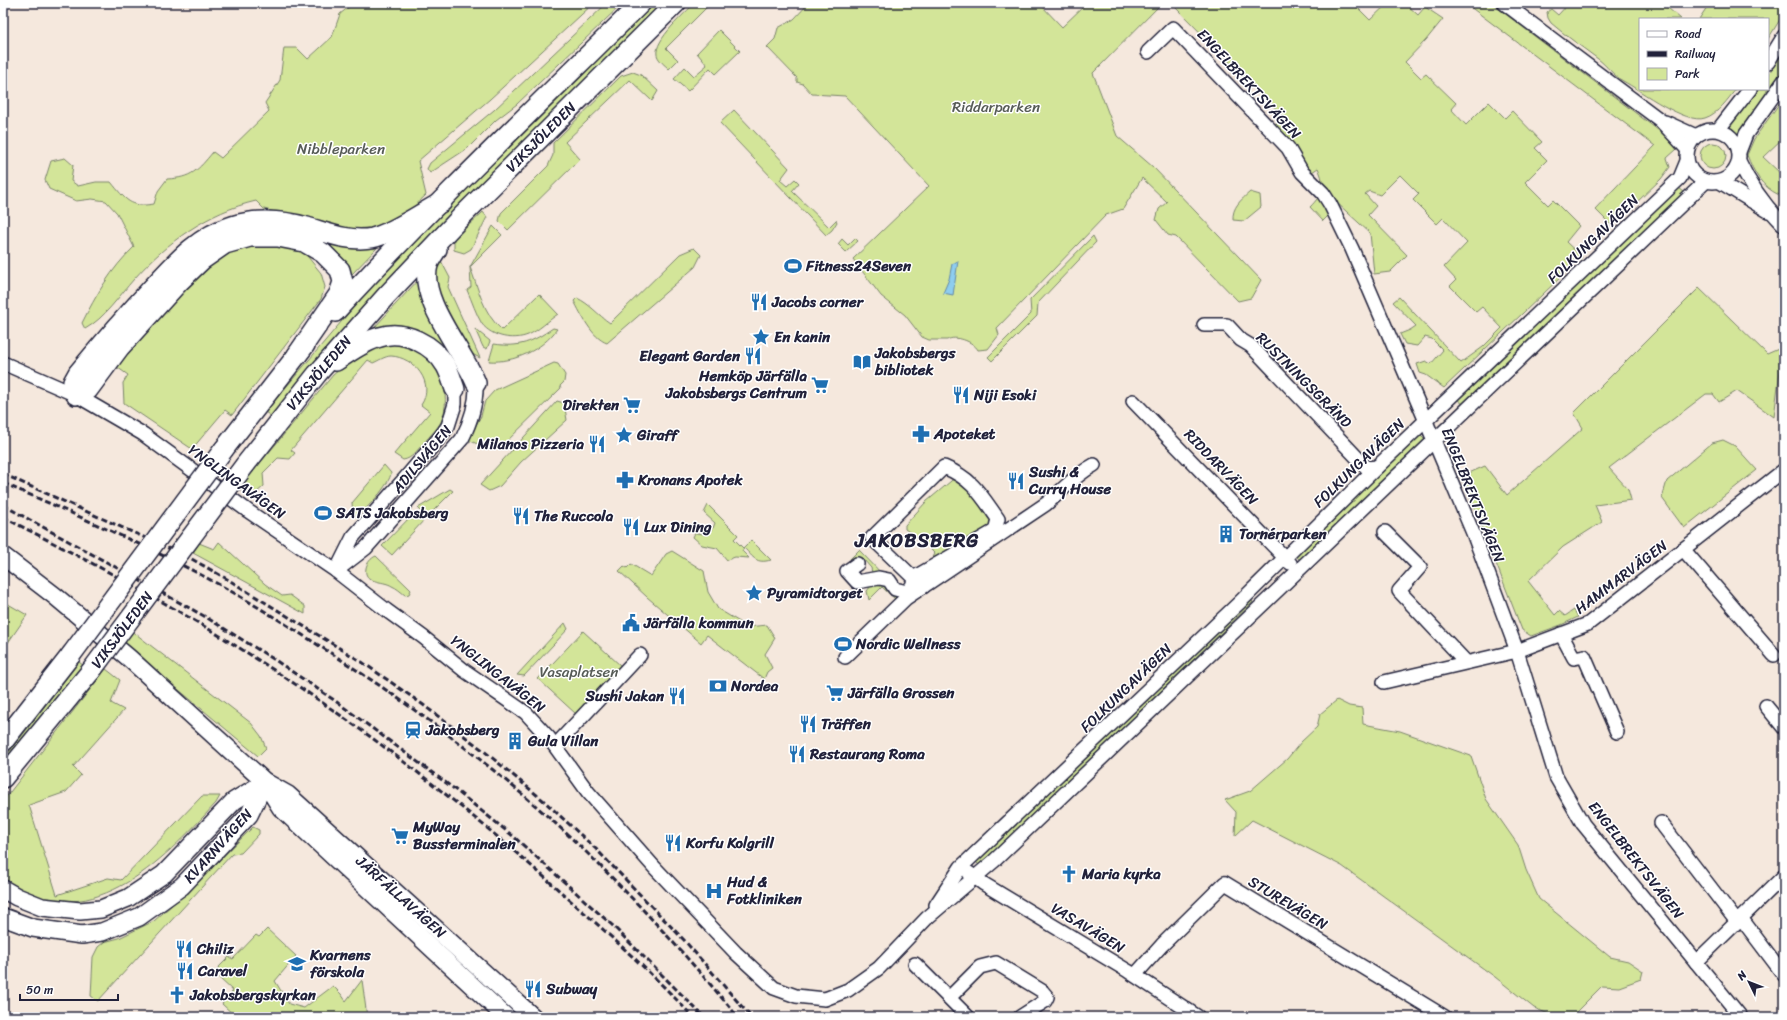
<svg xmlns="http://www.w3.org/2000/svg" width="1787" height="1020" font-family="Sriracha,sans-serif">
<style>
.green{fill:#d3e599;stroke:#7a846a}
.water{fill:#8ecdef;stroke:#6389a7}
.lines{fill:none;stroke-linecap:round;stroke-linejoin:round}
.minor-casing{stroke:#22223b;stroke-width:16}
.tertiary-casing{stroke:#22223b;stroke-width:20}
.secondary-casing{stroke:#22223b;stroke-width:22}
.minor{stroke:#fff;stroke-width:13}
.tertiary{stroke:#fff;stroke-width:17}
.secondary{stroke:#fff;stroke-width:19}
.rail{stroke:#22223b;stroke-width:3;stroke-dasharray:6 3;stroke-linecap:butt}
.secondary-bridge-casing{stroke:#22223b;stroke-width:22;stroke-linecap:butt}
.secondary-bridge{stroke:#fff;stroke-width:19}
.labels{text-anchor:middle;stroke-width:3;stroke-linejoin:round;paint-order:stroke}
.street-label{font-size:15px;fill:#22223b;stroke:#fff}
.park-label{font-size:15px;fill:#575c57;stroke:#fff}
.poi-label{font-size:15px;font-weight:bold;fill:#22223b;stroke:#fff;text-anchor:start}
.district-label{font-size:19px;font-weight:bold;letter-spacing:1px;fill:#22223b;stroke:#fff}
</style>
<rect width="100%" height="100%" fill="#f5e8dd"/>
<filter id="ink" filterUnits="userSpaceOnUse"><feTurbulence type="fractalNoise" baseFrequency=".025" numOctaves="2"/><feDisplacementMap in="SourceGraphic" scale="8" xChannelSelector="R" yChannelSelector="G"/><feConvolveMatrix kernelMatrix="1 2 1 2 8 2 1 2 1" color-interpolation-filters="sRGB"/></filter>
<g filter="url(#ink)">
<g class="green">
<path d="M354,3H594L490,99L418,161L426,195C419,201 412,210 403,216C363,245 307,220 264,209L256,201C208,212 167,242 134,279C119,296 105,318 85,329L82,323C96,295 111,269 134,247L117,213L106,201L92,199L76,201L49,189L45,180L51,161L65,158L73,165L71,181L78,186L96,182H111C126,200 130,208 154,204L158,191L167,179C192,178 198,170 213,152L221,158L269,111L265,103L280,80L284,48H297L308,59L332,37L340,14Z"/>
<polygon points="607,3 623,3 517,104 496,120 468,148 430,173 427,169 430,163 494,110"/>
<polygon points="652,3 663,3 446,218 391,276 272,417 265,412 385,270 550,103"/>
<path d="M695,3H711L666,48L678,60L669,69C665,65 659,61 657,55C654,40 685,13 695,3Z"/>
<path d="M809,3H1039L1062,27L1087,3H1162L1093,73L1117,136L1153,167L1261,280L1251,298L1238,301L1176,237L1168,235L1156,220L1159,209L1167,202L1142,178L1123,209L1106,215L997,328L999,335L988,349L978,350C973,341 955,335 947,340H929L922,337L905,315L881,296L853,259L929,186L845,96L812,94L803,84L797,82V78L767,47L775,39L778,28L794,19Z"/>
<path d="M1171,3H1353L1370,20L1388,3H1405L1418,15L1425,7L1443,19L1426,40L1405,62L1421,78L1426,74L1456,103L1451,109L1466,125L1489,102L1505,118L1512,111L1542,142L1535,148L1547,160L1525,182L1548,205L1553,200L1579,226L1566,242L1582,257L1444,388L1426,375L1420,373L1417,364L1426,361L1431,364L1443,350L1432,339L1425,337L1417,346L1405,344L1400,334L1410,330L1416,326L1393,302L1399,297L1461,363L1483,347L1502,328L1482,307L1476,312L1450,286L1456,280L1444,267L1467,243L1443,218L1437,224L1413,200L1419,194L1400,175L1380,195L1369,191L1365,194L1376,206L1368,215L1407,255L1390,272L1374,274L1370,233L1336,202L1330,214L1323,221L1310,207C1323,194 1326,185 1318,168L1312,172L1298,174L1273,126L1283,116Z"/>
<polygon points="1465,3 1491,3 1658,130 1671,141 1677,149 1667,158 1670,167 1661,179 1612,226 1595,209 1655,146"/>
<path d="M1569,3H1662L1681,19H1640V89H1736C1728,99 1718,114 1705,118C1686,125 1640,90 1623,81C1614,76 1606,65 1598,59C1582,47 1566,36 1551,23L1548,18L1547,12L1551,9L1558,15Z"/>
<polygon points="1718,3 1784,3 1784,13 1768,39 1768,19 1699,19 1709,4 1713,8"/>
<polygon points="719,30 740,51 716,74 710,68 688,91 674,79 685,67 694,76 707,65 697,53"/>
<polygon points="1784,50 1784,74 1738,138 1727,129 1758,89 1768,89 1768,75"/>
<polygon points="633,72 641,75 658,91 652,101 630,80 565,142 580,159 508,230 499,221 501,213 548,166 553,155 553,143 621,76"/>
<path d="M1784,97V126L1782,128L1784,137L1763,157L1780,173L1784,170V193L1779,195C1761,186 1754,173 1747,155L1754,139Z"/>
<polygon points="734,110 789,168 780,180 787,186 795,179 799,183 792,191 829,227 836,220 837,222 832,230 826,235 720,123"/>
<circle cx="1713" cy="156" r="13"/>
<polygon points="1678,187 1685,193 1464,405 1457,399"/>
<path d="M1250,192L1260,195L1261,207L1244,221L1233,220C1232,207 1241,200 1250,192Z"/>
<polygon points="483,212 487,217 471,249 464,253 454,250 454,239"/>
<path d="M266,225C304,229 338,247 377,248L351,275C338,253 324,243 300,235C275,226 241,227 218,241C194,255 174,278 156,299C137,320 118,341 99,362L95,359C130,320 192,238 244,227C251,225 259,226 266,225Z"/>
<path d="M493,226L502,235L470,267C478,288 484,315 502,330L539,294L558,314C549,320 538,331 528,335C513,341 492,337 482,324C476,314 472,301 467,290L471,287L470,267Z"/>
<polygon points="1093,236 1096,242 1038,303 1037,316 992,361 988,357 1031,314 1030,300"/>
<polygon points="855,238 858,241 846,252 838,244 842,239 848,245"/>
<polygon points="254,243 303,251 321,273 325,287 321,299 232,415 225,410 192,449 124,403 123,383 128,375 114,365 183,287 220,253"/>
<path d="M694,248L701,255L695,267L607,343C592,338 581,314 574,301L577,298C590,304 598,315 610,323L680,254Z"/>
<polygon points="439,257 450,278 448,287 480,358 474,355 463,343 433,285"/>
<polygon points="419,279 459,364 434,340 384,329 373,329"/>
<polygon points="1699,288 1767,354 1783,347 1774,417 1737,391 1719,402 1713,394 1706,394 1609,468 1628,489 1631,500 1595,505 1602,522 1563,547 1528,581 1555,615 1559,611 1565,616 1574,610 1578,617 1561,625 1531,636 1522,630 1462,476 1485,466 1507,495 1583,428 1574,413"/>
<path d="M553,328L557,329C542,350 514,363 489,361L494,344C520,348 532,342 553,328Z"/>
<polygon points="475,329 490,341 487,349 483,347"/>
<path d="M385,344C391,344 397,344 403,345C435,352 452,386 443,417C440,427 430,435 423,444C417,450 412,459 403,460L394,454L430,412L421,405C436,383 414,357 391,356C385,356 378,361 373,363L368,360L291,450L295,453L290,459L278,458L263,473L264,486L255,494L242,485L333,375L353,358Z"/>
<polygon points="554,363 558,364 565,375 564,382 560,386 561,388 500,448 480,445 468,440 481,416 485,401 495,390"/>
<polygon points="557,401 564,403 567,420 521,462 500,486 489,491 480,485"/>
<polygon points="1420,434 1426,440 1300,560 1294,554"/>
<polygon points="1723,440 1735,446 1757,470 1684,528 1662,498 1667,481 1712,443"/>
<path d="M384,465L391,473C390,484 366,511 356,516L353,515L352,503Z"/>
<polygon points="957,476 988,509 988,518 993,521 991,525 937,560 933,557 935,554 932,551 930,547 905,529 905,525 926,502"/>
<polygon points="450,489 453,491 427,517 418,508"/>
<path d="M708,505L738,535L734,539L743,548L751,540L771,560C756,564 754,558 744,548L742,551L749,558L735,557L727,560L717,548L702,545L693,537L695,533L705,534L713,528L715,523L704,513Z"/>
<polygon points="415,512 424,520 392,555 382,546"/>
<polygon points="219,542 265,584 282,596 290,595 305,606 305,614 193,553 199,543 214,549"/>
<polygon points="859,550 887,579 893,591 899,597 895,599 882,587 869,600 867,591 874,582 871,568 864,560 850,559"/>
<polygon points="672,551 704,571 708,592 718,609 748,627 767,625 775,638 765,654 772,668 767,672 764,679 707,635 701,643 647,597 619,571 624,566 627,568 631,564 651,576 666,554"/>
<path d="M376,556L409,588L411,590L409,594L405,595C401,592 397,588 392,586C383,580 363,584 366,568C367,563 371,558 376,556Z"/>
<polygon points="1248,597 1253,602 980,866 975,861"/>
<polygon points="3,601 27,615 3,650"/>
<polygon points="565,623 568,629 524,676 517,675"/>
<polygon points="132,631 251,723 261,736 266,748 258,756 124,644"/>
<polygon points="583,631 621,666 576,714 538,679"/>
<polygon points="79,662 84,666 3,767 3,760"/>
<path d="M106,669L120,680L111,703L124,710L73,767L81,775L66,792L29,805L57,895L108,878L121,880L202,796H220L216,803C162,862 86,941 3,878V801Z"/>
<polygon points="1337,700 1349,706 1362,708 1363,724 1400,731 1471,756 1486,799 1518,845 1526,870 1539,899 1610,957 1628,961 1643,971 1641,979 1619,987 1602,986 1571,1017 1556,1017 1534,1008 1495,977 1342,866 1252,820 1235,836 1236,812 1225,800 1250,791 1287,759 1301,742 1317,727 1320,714"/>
<polygon points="253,827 259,830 259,834 241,853 232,854 98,1001 91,996 93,957 98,947 104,942 119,938 154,921 192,887"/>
<polygon points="267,929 296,956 275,981 289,1004 304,1008 333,986 341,994 346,1001 362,980 367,1017 236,1017 222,1004 233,991 219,978 223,974 217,969 229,957 233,959 256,935 259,937"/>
</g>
<polygon class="water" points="958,261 953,295 943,293 949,279 952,264"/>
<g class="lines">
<g class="minor-casing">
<g id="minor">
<polyline points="1504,3 1660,120 1687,149"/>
<polyline points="1148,52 1173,28 1288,148 1302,172 1323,193 1330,204 1352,249 1422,412 1473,533 1517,651 1556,777 1583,824 1741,1017"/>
<polyline points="1768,62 1784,36"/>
<polyline points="1665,122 1696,136"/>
<circle cx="1713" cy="156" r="26"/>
<polyline points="1718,130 1750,89"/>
<polyline points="1739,152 1746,134 1784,81"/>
<path d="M1739,161C1750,185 1766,207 1784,225"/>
<polyline points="1720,182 1768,211"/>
<polyline points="1204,325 1227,325 1241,340 1251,346 1367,468 1377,467"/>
<polyline points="3,363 76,395 143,434 248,511 336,571 386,610 423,637 465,671 526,713 549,738 588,792 654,867 736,953 774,988 796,996 825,999 848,990 879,968 927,918 994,861 1705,182"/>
<polyline points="1133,401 1290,563"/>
<polyline points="1385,532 1420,567 1399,591 1466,662"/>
<polyline points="1683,549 1774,655"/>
<path d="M857,564L847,571L857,582L879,578L889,580L895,589L907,592L912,586L915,577L995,531L998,519C981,495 973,479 944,467L872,538L923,587"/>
<polyline points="338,567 353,537 407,476 441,436 448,426 455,404 455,389"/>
<path d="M336,571L366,548L462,439C471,421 477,403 476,383"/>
<polyline points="1561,634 1574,658 1584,656 1617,732"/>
<path d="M845,657L906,598L1046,504C1063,490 1075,475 1094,465"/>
<polyline points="1384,682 1517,651 1588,624 1784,470"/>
<polyline points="1766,706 1784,728"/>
<polyline points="555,746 640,655"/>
<polyline points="1661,823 1737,922"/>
<polyline points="969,873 984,884 1128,971 1198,1017"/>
<polyline points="936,905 961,867 1240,602 1377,467 1680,178 1687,161"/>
<polyline points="1741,918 1784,975"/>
<polyline points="1696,962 1784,876"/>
<polyline points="915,964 968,1017"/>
<polyline points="1135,975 1162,945 1225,883 1445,1017"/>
<polyline points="950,997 980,967 996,963 1042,991 1047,997 1045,1001 1020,1017"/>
</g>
</g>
<g class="tertiary-casing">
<g id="tertiary">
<polyline points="3,556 55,596 129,658 265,782 288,795 533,1017"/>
<polyline points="266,784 281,808 506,1017"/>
<polyline points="3,889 17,897 42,907 80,911 101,909 128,898 164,874 234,801 265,782"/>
<polyline points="3,917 33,928 82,935 102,932 139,917 182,886 249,815 265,782"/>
</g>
</g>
<g class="secondary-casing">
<g id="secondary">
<path d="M437,249C434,254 430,259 428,265C418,300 463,350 476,383"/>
<path d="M335,312C433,205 538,105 641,3"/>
<path d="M297,355L339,294L343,282L340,270L323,253L304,242L278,237H250L225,244L202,260L178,283L120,347L88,390L76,395L73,382L78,373C102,344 127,315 152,288C175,263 198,236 232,226C257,218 282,220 307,227C328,233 349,242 372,238C392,234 423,212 442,202"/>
<path d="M336,361C350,352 364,341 380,337C404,329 434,345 446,366C450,373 452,381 455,389"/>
<polyline points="224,449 305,345"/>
<polyline points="245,465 317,374 386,296 462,216 676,3"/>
<polyline points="3,742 71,655"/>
<polyline points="3,778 91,671"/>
</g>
</g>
<use href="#minor" class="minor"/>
<use href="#tertiary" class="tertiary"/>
<use href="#secondary" class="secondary"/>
<g class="rail">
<polyline points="3,474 190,558 227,579 362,662 422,704 484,751 544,801 596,849 684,940 751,1017"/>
<path d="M3,483C76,515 150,547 220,585C252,603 284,623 315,643C427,714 532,794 624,890C664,931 702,974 738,1017"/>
<polyline points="3,505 204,616 275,660 334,700 453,788 513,836 612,925 704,1017"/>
<path d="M3,517C93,563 184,611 269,667C376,736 477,816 571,901C613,938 655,976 693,1017"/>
</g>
<g class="secondary-bridge-casing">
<g id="secondary-bridge">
<polyline points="71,655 224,449"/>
<polyline points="91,671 245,465"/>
</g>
</g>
<use href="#secondary-bridge" class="secondary-bridge"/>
</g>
</g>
<defs>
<g id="stadium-bare" transform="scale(1.38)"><path d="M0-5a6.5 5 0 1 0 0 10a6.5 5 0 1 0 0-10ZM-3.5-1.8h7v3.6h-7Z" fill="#1f6fb2" stroke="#fff" stroke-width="2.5" paint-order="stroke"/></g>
<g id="restaurant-bare" transform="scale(1.38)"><path d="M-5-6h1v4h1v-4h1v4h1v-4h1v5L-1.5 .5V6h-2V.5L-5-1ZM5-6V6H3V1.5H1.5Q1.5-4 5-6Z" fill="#1f6fb2" stroke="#fff" stroke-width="2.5" paint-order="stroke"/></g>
<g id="sight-bare" transform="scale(1.38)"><path d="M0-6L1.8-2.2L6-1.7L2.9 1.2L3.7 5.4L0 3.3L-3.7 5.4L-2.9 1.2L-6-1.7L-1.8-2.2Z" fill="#1f6fb2" stroke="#fff" stroke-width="2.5" paint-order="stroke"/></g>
<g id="library-bare" transform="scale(1.38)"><path d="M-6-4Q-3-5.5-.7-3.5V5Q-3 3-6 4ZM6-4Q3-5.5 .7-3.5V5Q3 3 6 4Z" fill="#1f6fb2" stroke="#fff" stroke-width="2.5" paint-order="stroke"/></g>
<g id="supermarket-bare" transform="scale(1.38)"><path d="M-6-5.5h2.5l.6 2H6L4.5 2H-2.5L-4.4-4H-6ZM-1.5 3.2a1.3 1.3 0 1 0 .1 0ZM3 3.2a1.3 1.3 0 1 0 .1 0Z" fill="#1f6fb2" stroke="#fff" stroke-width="2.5" paint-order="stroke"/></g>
<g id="pharmacy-bare" transform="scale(1.38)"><path d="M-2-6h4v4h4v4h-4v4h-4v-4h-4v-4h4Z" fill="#1f6fb2" stroke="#fff" stroke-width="2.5" paint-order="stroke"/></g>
<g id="building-bare" transform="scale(1.38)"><path d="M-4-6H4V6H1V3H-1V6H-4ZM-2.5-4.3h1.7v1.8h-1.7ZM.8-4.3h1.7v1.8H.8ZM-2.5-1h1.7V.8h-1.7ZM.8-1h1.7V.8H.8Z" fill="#1f6fb2" stroke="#fff" stroke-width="2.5" paint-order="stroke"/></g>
<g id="civic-bare" transform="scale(1.38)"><path d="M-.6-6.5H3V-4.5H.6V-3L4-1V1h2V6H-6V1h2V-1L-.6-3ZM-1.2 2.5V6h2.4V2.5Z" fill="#1f6fb2" stroke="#fff" stroke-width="2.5" paint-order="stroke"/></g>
<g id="bank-bare" transform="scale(1.38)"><path d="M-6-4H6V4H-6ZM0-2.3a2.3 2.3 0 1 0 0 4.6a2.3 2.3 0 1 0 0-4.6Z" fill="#1f6fb2" stroke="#fff" stroke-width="2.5" paint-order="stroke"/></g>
<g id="station-bare" transform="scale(1.38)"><path d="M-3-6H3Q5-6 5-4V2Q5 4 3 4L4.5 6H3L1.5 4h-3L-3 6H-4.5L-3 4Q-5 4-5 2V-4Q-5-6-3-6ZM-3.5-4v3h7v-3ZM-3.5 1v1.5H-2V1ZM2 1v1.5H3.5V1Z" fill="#1f6fb2" stroke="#fff" stroke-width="2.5" paint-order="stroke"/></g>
<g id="church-bare" transform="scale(1.38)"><path d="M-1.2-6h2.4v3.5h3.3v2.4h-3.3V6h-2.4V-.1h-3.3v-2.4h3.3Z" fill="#1f6fb2" stroke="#fff" stroke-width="2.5" paint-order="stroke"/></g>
<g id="hospital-bare" transform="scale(1.38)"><path d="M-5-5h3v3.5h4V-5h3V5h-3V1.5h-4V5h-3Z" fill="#1f6fb2" stroke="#fff" stroke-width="2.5" paint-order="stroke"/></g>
<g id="school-bare" transform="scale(1.38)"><path d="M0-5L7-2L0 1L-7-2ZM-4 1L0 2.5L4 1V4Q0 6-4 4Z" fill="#1f6fb2" stroke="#fff" stroke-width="2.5" paint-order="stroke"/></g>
</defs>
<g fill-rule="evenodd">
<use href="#stadium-bare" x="793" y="266"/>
<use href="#restaurant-bare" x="759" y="302"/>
<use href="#sight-bare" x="761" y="337"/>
<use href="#restaurant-bare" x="753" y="356"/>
<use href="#library-bare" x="862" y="362"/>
<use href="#supermarket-bare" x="820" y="385"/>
<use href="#restaurant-bare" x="961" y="395"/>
<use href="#supermarket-bare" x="632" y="405"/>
<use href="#pharmacy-bare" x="921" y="434"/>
<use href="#sight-bare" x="624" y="435"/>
<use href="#restaurant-bare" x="597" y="444"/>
<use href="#pharmacy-bare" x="625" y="480"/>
<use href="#restaurant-bare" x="1016" y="481"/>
<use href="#stadium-bare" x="323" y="513"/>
<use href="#restaurant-bare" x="521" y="516"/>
<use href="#restaurant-bare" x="631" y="527"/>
<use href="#building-bare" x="1226" y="534"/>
<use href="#sight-bare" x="754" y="593"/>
<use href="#civic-bare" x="631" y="623"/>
<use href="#stadium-bare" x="843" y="644"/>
<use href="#bank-bare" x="718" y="686"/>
<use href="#supermarket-bare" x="835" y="693"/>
<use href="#restaurant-bare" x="677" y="696"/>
<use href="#restaurant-bare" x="808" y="724"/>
<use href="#station-bare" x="413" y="730"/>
<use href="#building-bare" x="515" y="741"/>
<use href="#restaurant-bare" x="797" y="754"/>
<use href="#supermarket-bare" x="400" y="836"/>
<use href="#restaurant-bare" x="673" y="843"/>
<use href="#church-bare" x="1069" y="874"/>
<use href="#hospital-bare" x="714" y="891"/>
<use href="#restaurant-bare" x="184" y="949"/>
<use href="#school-bare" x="297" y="964"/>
<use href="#restaurant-bare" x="185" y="971"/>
<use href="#restaurant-bare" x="533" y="989"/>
<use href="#church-bare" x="177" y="995"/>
</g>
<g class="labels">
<g class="street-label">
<text transform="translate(1249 84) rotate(47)" y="5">ENGELBREKTSVÄGEN</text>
<text transform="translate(541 137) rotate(-45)" y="5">VIKSJÖLEDEN</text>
<text transform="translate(1593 239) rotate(-44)" y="5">FOLKUNGAVÄGEN</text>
<text transform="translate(319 373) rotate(-50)" y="5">VIKSJÖLEDEN</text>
<text transform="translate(1304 380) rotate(45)" y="5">RUSTNINGSGRÄND</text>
<text transform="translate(422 459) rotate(-50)" y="5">ADILSVÄGEN</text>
<text transform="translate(1359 463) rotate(-44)" y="5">FOLKUNGAVÄGEN</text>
<text transform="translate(1221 467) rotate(46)" y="5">RIDDARVÄGEN</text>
<text transform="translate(237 482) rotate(36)" y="5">YNGLINGAVÄGEN</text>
<text transform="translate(1473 495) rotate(68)" y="5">ENGELBREKTSVÄGEN</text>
<text transform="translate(1621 577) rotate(-37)" y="5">HAMMARVÄGEN</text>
<text transform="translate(122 630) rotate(-53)" y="5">VIKSJÖLEDEN</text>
<text transform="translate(498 674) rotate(38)" y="5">YNGLINGAVÄGEN</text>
<text transform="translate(1126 688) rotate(-44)" y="5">FOLKUNGAVÄGEN</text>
<text transform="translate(218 846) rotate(-48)" y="5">KVARNVÄGEN</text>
<text transform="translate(1636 860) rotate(52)" y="5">ENGELBREKTSVÄGEN</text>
<text transform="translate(401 897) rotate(42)" y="5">JÄRFÄLLAVÄGEN</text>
<text transform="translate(1288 903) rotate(31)" y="5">STUREVÄGEN</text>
<text transform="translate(1088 928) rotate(31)" y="5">VASAVÄGEN</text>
</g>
<g class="park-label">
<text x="996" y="112">Riddarparken</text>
<text x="341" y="154">Nibbleparken</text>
<text x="579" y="677">Vasaplatsen</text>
</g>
<g class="poi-label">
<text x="806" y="271">Fitness24Seven</text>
<text x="772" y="307">Jacobs corner</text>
<text x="774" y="342">En kanin</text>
<text x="875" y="358">Jakobsbergs<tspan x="875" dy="17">bibliotek</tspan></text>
<text x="740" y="361" text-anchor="end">Elegant Garden</text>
<text x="807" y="381" text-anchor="end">Hemköp Järfälla<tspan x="807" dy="17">Jakobsbergs Centrum</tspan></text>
<text x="974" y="400">Niji Esoki</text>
<text x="619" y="410" text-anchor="end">Direkten</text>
<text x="934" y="439">Apoteket</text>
<text x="637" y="440">Giraff</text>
<text x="584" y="449" text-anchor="end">Milanos Pizzeria</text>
<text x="1029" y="477">Sushi &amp;<tspan x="1029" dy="17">Curry House</tspan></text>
<text x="638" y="485">Kronans Apotek</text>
<text x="336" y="518">SATS Jakobsberg</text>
<text x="534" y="521">The Ruccola</text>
<text x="644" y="532">Lux Dining</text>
<text x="1239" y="539">Tornérparken</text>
<text x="767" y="598">Pyramidtorget</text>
<text x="644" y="628">Järfälla kommun</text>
<text x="856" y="649">Nordic Wellness</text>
<text x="731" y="691">Nordea</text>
<text x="848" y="698">Järfälla Grossen</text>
<text x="664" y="701" text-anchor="end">Sushi Jakan</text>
<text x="821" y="729">Träffen</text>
<text x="426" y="735">Jakobsberg</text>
<text x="528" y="746">Gula Villan</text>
<text x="810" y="759">Restaurang Roma</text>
<text x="413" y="832">MyWay<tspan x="413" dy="17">Bussterminalen</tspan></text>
<text x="686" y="848">Korfu Kolgrill</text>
<text x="1082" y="879">Maria kyrka</text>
<text x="727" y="887">Hud &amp;<tspan x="727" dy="17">Fotkliniken</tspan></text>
<text x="197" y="954">Chiliz</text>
<text x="310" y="960">Kvarnens<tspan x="310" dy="17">förskola</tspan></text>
<text x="198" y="976">Caravel</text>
<text x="546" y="994">Subway</text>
<text x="190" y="1000">Jakobsbergskyrkan</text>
</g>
<g class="district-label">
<text x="917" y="547">JAKOBSBERG</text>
</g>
</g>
<rect width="1787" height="1020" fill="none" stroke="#fff" stroke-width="16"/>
<rect x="8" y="8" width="1771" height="1004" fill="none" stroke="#22223b" stroke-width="1.5" filter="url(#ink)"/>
<rect x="1639" y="18" width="130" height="72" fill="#ffffff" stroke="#a7a7b1"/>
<rect x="1647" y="31" width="20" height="6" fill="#ffffff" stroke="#a7a7b1"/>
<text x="1675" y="38" font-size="12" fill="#22223b">Road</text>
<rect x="1647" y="51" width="20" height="6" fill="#22223b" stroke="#a7a7b1"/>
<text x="1675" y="58" font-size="12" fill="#22223b">Railway</text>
<rect x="1647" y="68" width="20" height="12" fill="#d3e599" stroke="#a7a7b1"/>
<text x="1675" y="78" font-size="12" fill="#22223b">Park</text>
<g transform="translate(1749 982) rotate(313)" stroke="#ffffff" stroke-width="3" paint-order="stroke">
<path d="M0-3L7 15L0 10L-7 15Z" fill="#22223b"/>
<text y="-6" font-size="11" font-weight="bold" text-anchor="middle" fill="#22223b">N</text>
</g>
<path d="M20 994v6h98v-6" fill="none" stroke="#22223b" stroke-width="2"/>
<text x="26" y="994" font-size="12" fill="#22223b" stroke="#ffffff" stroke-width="3" paint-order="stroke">50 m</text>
</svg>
